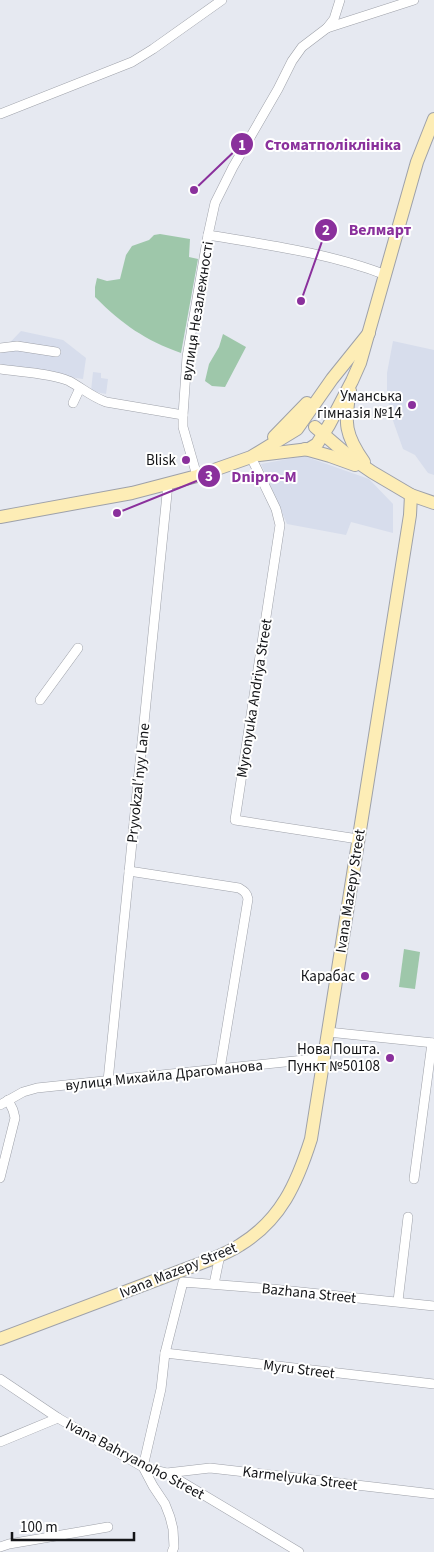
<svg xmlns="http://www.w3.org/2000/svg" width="434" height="1552" font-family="'Source Sans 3',sans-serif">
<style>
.built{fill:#d7ddec}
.green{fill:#9ec7aa}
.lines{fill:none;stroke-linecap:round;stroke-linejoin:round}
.street-casing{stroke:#9ea1a9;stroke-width:10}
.secondary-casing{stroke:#9ea1a9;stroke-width:14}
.street{stroke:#fff;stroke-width:9}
.secondary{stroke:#fdedb6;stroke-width:12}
.poi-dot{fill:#8a309c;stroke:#fff;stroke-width:2}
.labels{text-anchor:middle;stroke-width:4;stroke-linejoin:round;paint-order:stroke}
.street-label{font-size:15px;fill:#141518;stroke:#fff}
.poi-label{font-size:15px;fill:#141518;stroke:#fff;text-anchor:end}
.leader{fill:none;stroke:#8a309c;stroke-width:2}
.callout-dot{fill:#8a309c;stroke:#fff;stroke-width:2}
.mark-label{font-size:15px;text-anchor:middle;font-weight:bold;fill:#fff}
.callout-label{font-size:16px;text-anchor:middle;font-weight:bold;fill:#8a309c;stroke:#fff;stroke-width:4;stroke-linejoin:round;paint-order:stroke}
</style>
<rect width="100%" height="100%" fill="#e6e9f1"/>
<g class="built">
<polygon points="21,331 63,340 86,358 83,379 0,367 0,353"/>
<polygon points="393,341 434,350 434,475 428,473 415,455 403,449 391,415 387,394 387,373"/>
<polygon points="93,372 101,373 101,378 108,379 106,394 91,391"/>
<polygon points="304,456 369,479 393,504 393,533 351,522 346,535 287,524 261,464"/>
</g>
<g class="green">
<path d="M160,234L190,239L189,257L198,259L181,353C145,340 123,325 95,297V287L97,278L107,281L120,279L126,255L132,246L149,240L154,235Z"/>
<polygon points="223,334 246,347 225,387 212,386 205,381 209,364 219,347"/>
<polygon points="404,949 420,952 415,989 399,987"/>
</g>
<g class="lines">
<g class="street-casing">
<g id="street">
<polyline points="327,28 414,0"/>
<polyline points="0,114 132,62 153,49 222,0"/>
<polyline points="208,235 215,203 233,167 278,89 292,61 302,47 327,28 334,19 340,0"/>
<polyline points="0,348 17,346 56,352"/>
<path d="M0,369C20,372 51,373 69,381C82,388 92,397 106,402L183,415"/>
<polyline points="73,403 80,388"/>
<polyline points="251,457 276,509 280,525 235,820 358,839"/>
<path d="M197,476L183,427V415L187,357L208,235C268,245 329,253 386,275"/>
<polyline points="40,700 78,648"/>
<path d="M129,871L239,888C244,891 247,893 248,899L220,1069"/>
<polyline points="328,1032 434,1043"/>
<polyline points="108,1081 168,484"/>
<polyline points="0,1105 23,1092 37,1088 323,1058"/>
<polyline points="0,1178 15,1118 13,1110 8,1100"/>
<polyline points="414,1179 432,1043"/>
<polyline points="214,1284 220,1255"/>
<polyline points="398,1301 408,1217"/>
<polyline points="165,1353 434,1384"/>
<polyline points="0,1379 58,1418 143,1467 167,1473 299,1552"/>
<polyline points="0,1442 58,1418"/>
<polyline points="167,1473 210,1468 434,1494"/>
<polyline points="0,1547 9,1544 108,1527"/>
<polyline points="172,1552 174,1547 173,1529 170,1517 165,1504 153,1486 143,1467 161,1389 165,1353 183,1282 272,1289 434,1306"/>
</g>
</g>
<g class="secondary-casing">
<g id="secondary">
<path d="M350,391C344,423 345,435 364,462"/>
<polyline points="315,427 350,457 372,472 411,495 434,503"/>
<polyline points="274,437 307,403"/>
<polyline points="305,449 330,456 355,465"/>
<polyline points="259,455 309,449 317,444 329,425 352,381 360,363 417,162 434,119"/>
<polyline points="0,517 132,493 197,476 251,457 297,429 332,379 369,333"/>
<path d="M0,1339L212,1259C221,1255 231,1251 240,1245C281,1220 297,1183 311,1139L410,515L411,495"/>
</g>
</g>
<use href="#street" class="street"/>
<use href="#secondary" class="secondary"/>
</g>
<g class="poi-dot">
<circle cx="412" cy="405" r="5"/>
<circle cx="186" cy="460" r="5"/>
<circle cx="365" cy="976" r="5"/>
<circle cx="390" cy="1058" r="5"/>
</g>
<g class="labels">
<g class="street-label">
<text transform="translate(197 311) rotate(-81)" y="5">вулиця Незалежності</text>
<text transform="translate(254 698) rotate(-81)" y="5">Myronyuka Andriya Street</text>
<text transform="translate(138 783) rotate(-84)" y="5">Pryvokzalʹnyy Lane</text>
<text transform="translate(350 891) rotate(-81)" y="5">Ivana Mazepy Street</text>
<text transform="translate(164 1075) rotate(-6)" y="5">вулиця Михайла Драгоманова</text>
<text transform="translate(178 1270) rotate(-22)" y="5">Ivana Mazepy Street</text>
<text transform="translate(309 1293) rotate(6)" y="5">Bazhana Street</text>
<text transform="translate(299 1369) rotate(7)" y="5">Myru Street</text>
<text transform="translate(135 1459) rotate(28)" y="5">Ivana Bahryanoho Street</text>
<text transform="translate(300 1478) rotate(7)" y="5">Karmelyuka Street</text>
</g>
<g class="poi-label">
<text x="402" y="401">Уманська<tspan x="402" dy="17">гімназія №14</tspan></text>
<text x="176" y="465">Blisk</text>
<text x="355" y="981">Карабас</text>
<text x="380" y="1054">Нова Пошта.<tspan x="380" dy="17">Пункт №50108</tspan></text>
</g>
</g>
<path class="leader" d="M194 190L242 144M301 301L326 230M117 513L209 476"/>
<g class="callout-dot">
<circle cx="194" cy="190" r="5"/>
<circle cx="301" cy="301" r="5"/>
<circle cx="117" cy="513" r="5"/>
<circle cx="242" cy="144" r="12"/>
<circle cx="326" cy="230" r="12"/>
<circle cx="209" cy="476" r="12"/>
</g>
<g class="mark-label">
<text x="242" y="150">1</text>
<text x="326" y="235">2</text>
<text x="209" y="481">3</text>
</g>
<g class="callout-label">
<text x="333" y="150">Стоматполіклініка</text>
<text x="380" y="235">Велмарт</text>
<text x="264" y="482">Dnipro-M</text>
</g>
<path d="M12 1532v8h122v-8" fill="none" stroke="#141518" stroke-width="2.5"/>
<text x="20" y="1532" font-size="15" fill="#141518" stroke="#ffffff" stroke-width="4" paint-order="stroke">100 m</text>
</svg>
